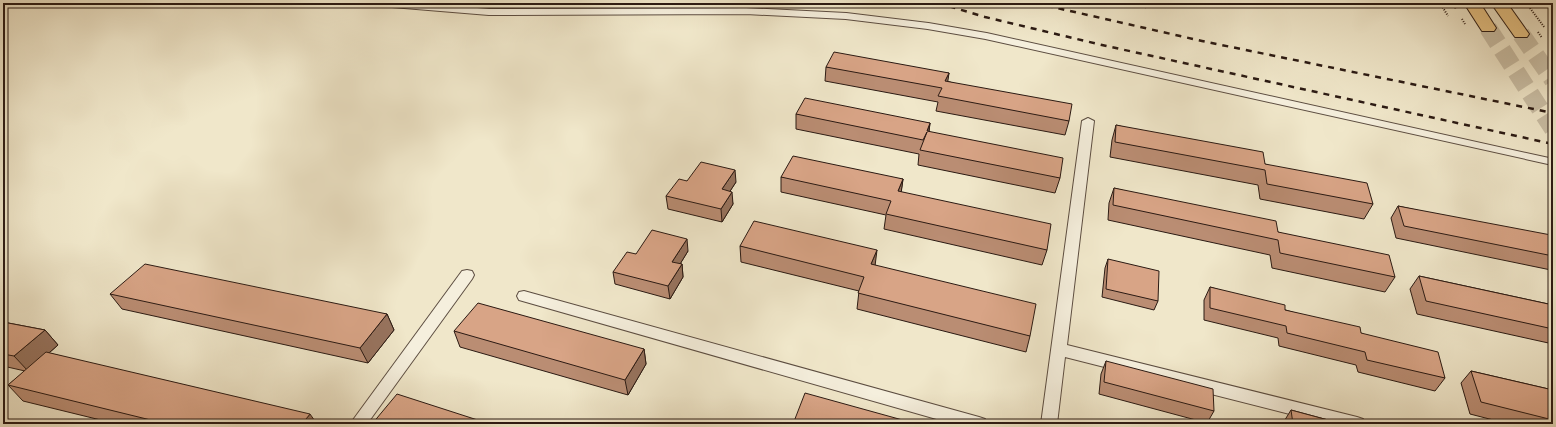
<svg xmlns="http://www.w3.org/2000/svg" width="1556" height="427" font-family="'IM FELL English',serif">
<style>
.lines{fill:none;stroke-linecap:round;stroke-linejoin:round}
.primary-tunnel{stroke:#c9bea5;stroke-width:18;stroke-dasharray:18 8;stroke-linecap:butt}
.lane-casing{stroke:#5c4d41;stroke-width:8}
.street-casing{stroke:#5c4d41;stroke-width:2}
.primary-casing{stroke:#2b1a13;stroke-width:2}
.path{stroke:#2b1a13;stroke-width:2;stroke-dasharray:1 1.5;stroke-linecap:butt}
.lane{stroke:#f5efdd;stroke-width:6}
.street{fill:#f5efdd;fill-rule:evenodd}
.primary{fill:#e8c485;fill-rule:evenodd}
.rail{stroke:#2b1a13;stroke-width:2.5;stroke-dasharray:6 6;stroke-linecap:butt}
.wall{fill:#ba8d73;stroke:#2b1a13}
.shaded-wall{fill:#97735e;stroke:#2b1a13}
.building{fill:#d8a486;stroke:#2b1a13}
</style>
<rect width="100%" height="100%" fill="#f0e7ca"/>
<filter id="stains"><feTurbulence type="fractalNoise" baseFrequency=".005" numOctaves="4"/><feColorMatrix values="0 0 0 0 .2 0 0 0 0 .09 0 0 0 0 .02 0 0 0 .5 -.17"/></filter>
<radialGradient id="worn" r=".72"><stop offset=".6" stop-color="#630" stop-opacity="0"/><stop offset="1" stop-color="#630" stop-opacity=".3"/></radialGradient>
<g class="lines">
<g class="primary-tunnel">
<polyline points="1488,28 1553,129"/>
<polyline points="1521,34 1553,80"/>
</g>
<g class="lane-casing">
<polyline id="lane" points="380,3 489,12 746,11 846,16 928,26 986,36 1553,162"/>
</g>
<g class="street-casing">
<g id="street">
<polygon points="1088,118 1094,121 1067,345 1357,417 1363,419 1365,424 1329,424 1065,357 1057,424 1041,424 1082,121"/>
<polygon points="467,270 472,271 474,275 472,279 367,424 350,424 462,271"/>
<polygon points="524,291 979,417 985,419 987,424 954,424 519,300 517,296 519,292"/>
</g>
</g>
<g class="primary-casing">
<g id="primary">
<polygon points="1464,3 1480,3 1496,28 1494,31 1482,31"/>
<polygon points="1491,3 1507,3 1529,34 1527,37 1515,37"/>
</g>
</g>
<g class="path">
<polyline points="1440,3 1448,16"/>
<polyline points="1453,3 1456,9"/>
<polyline points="1145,8 1146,3"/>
<polyline points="1530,8 1545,28"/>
<polyline points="1462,19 1465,24"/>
<polyline points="1538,32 1542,38"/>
</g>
<use href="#lane" class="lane"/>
<use href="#street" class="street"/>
<use href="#primary" class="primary"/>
<g class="rail">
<polyline points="938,3 985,17 1102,45 1553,144"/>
<polyline points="1035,3 1202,41 1553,113"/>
</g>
</g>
<g class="wall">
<polygon points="826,67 949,73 947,81 1069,121 1065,135 936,111 938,102 825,81"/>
<polygon points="796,114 930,123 929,132 1060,178 1055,193 918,165 919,154 796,129"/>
<polygon points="1116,125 1265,164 1373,204 1364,219 1260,199 1258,185 1110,157 1112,140"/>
<polygon points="781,177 903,179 901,192 1047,250 1042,265 884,229 886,215 781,192"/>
<polygon points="687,181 736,182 730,191 733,204 722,222 668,209 666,196"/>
<polygon points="1114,188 1278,232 1395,277 1385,292 1272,268 1270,255 1108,220 1109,203"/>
<polygon points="1398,206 1553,240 1553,267 1551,270 1396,238 1391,218"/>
<polygon points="740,246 875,265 1030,336 1026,352 857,309 859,291 741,262"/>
<polygon points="688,251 680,264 682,264 683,277 670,299 615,284 613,272 636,254"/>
<polygon points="1108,259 1158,301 1154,310 1102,297 1105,268"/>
<polygon points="1419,276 1553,305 1553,344 1417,314 1410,289"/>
<polygon points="1210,287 1361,333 1445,378 1435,391 1358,372 1356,365 1279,346 1278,338 1204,320 1204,300"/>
<polygon points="110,294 387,314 394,330 368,363 122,309"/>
<polygon points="3,322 45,330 58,345 49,353 317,424 117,424 23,401 8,385 25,371 3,366"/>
<polygon points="454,331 644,349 646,364 628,395 460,347"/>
<polygon points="1106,361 1214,411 1207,423 1099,394 1101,374"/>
<polygon points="1471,371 1553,390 1553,424 1509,424 1470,414 1461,383"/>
<polygon points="1291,410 1343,424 1283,424 1283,423"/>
</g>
<g class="shaded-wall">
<polygon points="949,73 947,87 945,81"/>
<polygon points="930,123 928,137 927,131"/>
<polygon points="735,170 736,182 723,202 722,189"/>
<polygon points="903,179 901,194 898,191"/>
<polygon points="732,192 733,204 722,222 721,209"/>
<polygon points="687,239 688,251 674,274 672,262"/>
<polygon points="877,250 875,266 871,264"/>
<polygon points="682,264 683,277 670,299 668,286"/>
<polygon points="387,314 394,330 368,363 360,348"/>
<polygon points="45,330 58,345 28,371 14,356"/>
<polygon points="644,349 646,364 628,395 625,380"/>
<polygon points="310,414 317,424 302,424"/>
</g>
<g class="building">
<polygon points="834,52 949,73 945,81 1072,104 1069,121 938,96 942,88 826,67"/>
<polygon points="805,98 930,123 927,131 1063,158 1060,178 920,150 927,132 923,140 796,114"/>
<polygon points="1116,125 1263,152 1265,164 1367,183 1373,204 1267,184 1265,170 1115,142"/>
<polygon points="793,156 903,179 898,191 1051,224 1047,250 886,214 891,201 781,177"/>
<polygon points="701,162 735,170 722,189 732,192 721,209 666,196 679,179 687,181"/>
<polygon points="1114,188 1276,221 1278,232 1389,255 1395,277 1280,253 1278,240 1113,205"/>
<polygon points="1398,206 1551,235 1553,240 1553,256 1404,226"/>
<polygon points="754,221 877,250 871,264 1036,304 1030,336 858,293 864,277 740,246"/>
<polygon points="652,230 687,239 672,262 682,264 668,286 613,272 627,252 636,254"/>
<polygon points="1108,259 1159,271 1158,301 1106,289"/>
<polygon points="145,264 387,314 360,348 110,294"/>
<polygon points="1419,276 1553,305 1553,329 1426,301"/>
<polygon points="1210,287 1285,305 1285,310 1360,327 1361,333 1438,352 1445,378 1367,360 1365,352 1287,333 1286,326 1210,308"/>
<polygon points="478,303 644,349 625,380 454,331"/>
<polygon points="3,322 45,330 14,356 3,354"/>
<polygon points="46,352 310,414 302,424 167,424 8,385"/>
<polygon points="1106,361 1213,389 1214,411 1104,382"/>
<polygon points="1471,371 1553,390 1553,420 1481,402"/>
<polygon points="805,393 917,424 793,424"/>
<polygon points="397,394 490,424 372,424"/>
<polygon points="1291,410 1343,424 1293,424"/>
</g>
<rect width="1556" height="427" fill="none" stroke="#f0e7ca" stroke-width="16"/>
<rect x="4" y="4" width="1548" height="419" fill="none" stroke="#2b1a13" stroke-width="2"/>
<rect x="8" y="8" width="1540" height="411" fill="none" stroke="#2b1a13"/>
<rect width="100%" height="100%" filter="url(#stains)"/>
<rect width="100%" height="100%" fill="url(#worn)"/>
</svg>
